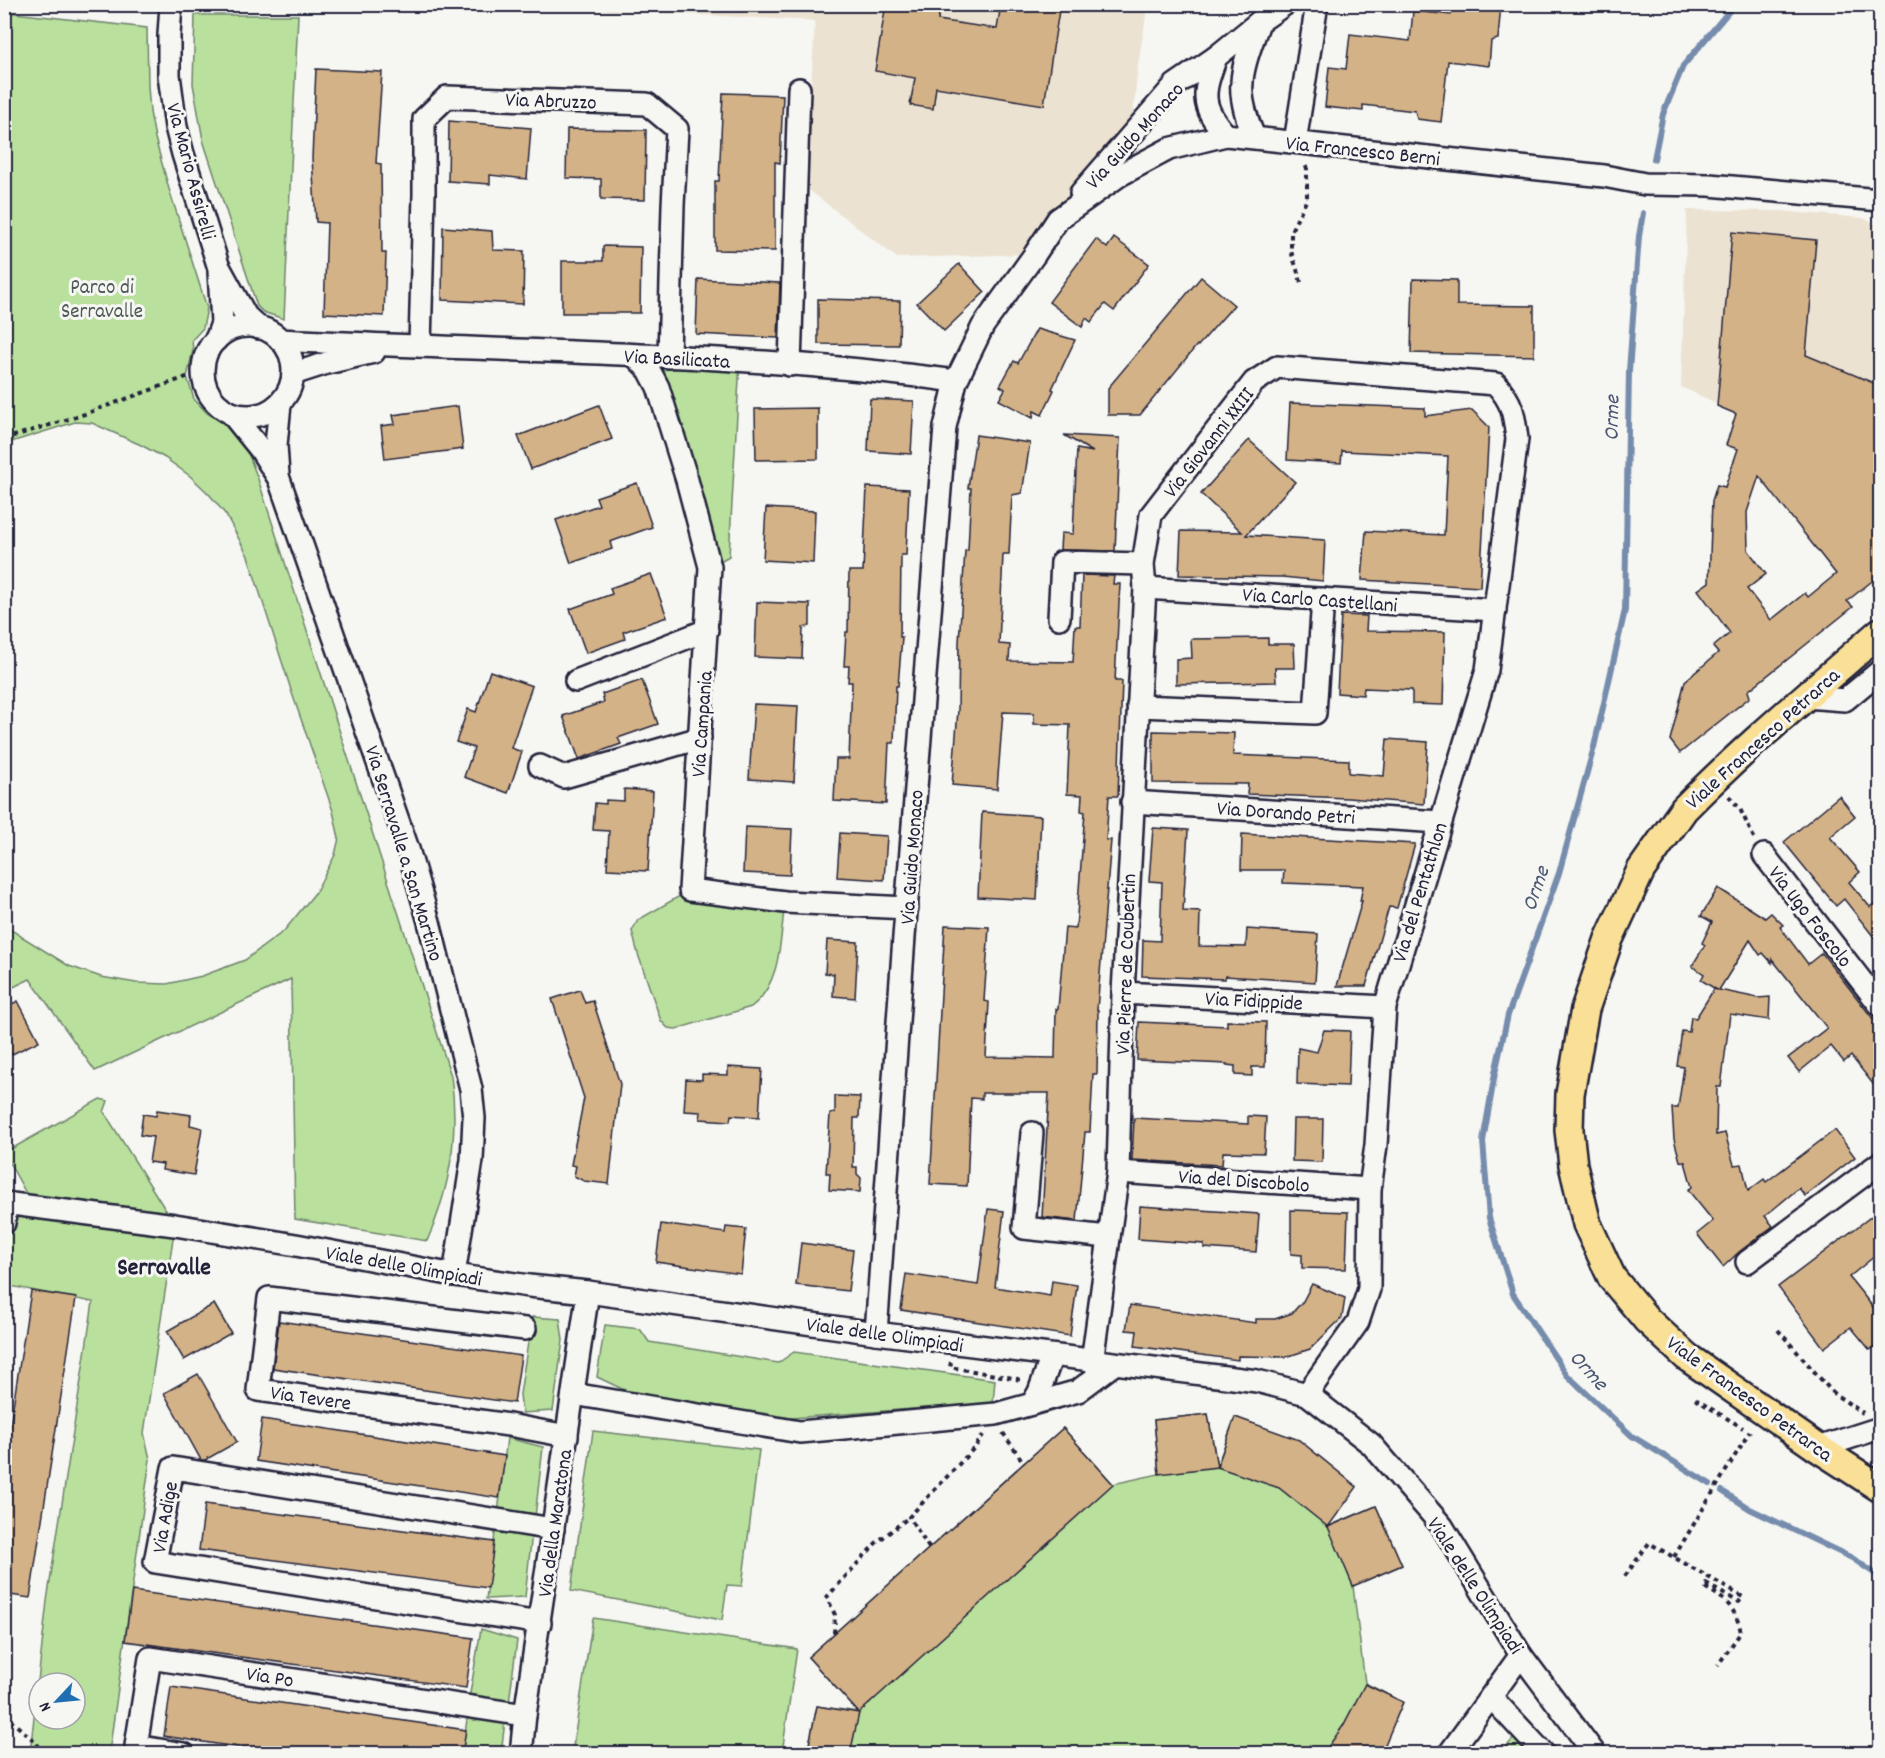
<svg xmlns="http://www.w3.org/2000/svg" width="1885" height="1758" font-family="Dekko,sans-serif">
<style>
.built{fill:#ece2d2}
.green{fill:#b9e19d;stroke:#6e826c;stroke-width:1.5;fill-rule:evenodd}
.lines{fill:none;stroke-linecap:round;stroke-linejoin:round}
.stream{stroke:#768cac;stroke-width:6}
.building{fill:#d4b287;stroke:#22223b;stroke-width:1.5;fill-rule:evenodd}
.minor-casing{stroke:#22223b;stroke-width:26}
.major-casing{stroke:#22223b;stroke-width:32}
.path{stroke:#22223b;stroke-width:4;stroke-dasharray:4.5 4.5;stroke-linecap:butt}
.minor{stroke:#f6f6f2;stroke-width:21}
.major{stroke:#f9e096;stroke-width:27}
.labels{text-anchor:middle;stroke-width:6;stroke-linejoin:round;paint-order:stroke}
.street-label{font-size:21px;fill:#22223b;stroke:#f6f6f2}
.park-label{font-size:21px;fill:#4f5b58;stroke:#f6f6f2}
.water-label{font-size:22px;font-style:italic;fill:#4c5773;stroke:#f6f6f2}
.quarter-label{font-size:24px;font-weight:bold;fill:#22223b;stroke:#f6f6f2}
</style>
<rect width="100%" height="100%" fill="#f6f6f2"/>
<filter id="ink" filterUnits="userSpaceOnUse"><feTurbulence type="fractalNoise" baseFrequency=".0167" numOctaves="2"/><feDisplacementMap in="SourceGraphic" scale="12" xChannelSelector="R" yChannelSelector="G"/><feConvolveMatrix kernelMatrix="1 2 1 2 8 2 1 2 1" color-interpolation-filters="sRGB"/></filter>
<g filter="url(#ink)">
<g class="built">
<polygon points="516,5 1148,5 1138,65 1131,135 1035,254 897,258 805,187 815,21"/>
<polygon points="1687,210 1780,211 1863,218 1880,226 1880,477 1681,387"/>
<polygon points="5,1743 31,1747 30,1753 5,1754"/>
</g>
<g class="green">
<path d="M5,12L147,28L148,86L150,112L155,138L169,189L207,308L203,328L192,340L193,350L187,377L194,399L207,413L236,432L248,453L258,479L451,1076C459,1132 450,1189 427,1241L295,1219L291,979L95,1071L30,979L5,991V926L69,966L101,977L136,983L167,984L202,976L245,960L284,931L315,893L335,855L339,838L333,811L293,696L248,556L226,515L209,494L190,476L165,458L141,445L92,423L75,422L5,444Z"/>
<polygon points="195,15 298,15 284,319 263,312 257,306 203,140 193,84"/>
<polygon points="635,356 740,361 729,556 710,567 687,480"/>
<path d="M690,890L785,902C780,937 782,984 751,1007L676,1029L668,1028L661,1021L638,954L632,931L638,920Z"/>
<path d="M100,1099L108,1101L104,1112L175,1225L144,1433L150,1459L109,1753H30L47,1601L93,1302L5,1285L4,1223L6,1203L33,1206L4,1153ZM39,1683H75V1719H39Z"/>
<polygon points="532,1317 560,1319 563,1340 553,1411 522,1413 520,1394"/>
<polygon points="605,1325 640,1329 649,1342 778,1363 794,1352 995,1380 993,1403 791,1418 637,1396 597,1377"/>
<polygon points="1208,1414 1217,1466 1235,1417 1292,1438 1329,1526 1376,1506 1402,1565 1353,1586 1365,1683 1403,1702 1380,1753 807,1754 817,1706 858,1712 808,1657 1063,1428 1113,1484 1159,1474 1154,1420"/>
<polygon points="593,1431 759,1450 742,1586 727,1585 722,1620 571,1591"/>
<polygon points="507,1438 543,1447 535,1517 498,1513"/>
<polygon points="496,1526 532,1532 525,1597 486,1599"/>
<polygon points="593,1618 797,1649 782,1753 572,1753"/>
<polygon points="481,1629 517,1640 509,1703 469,1699"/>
<polygon points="468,1713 505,1721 501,1753 462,1754"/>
<polygon points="1521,1730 1544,1754 1500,1754"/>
</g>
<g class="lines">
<g class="stream">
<polyline points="1654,159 1663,114 1683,66 1735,4"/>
<polyline points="1643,213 1639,236 1629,371 1625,610 1594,747 1559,873 1508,1015 1495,1073 1483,1141 1489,1218 1513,1294 1567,1375 1632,1436 1710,1484"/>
<polyline points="1722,1491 1750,1509 1852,1558 1880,1577"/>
</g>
</g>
<g class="building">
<polygon points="886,4 940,4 938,20 997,29 1001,4 1060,4 1044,105 936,87 933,109 910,105 915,78 875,71"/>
<polygon points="1452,4 1501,4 1498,39 1491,41 1489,66 1448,61 1441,122 1417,119 1415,111 1363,105 1363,111 1325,107 1329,67 1346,69 1350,34 1410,41 1413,11 1451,15"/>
<polygon points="316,69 382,72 376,163 381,164 382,253 386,253 384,316 324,313 327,223 316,222 312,158"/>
<polygon points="723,93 783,95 780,163 775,162 775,251 715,250 715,181 719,181"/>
<polygon points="449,121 531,128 527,179 490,175 490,184 448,181"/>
<polygon points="567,129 646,130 645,200 601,199 601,179 566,178"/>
<polygon points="443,227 492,231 493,250 524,251 523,304 442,300"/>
<path d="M1732,232L1816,240L1806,355L1881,386V574L1847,601L1853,607L1748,691L1750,697L1680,753L1670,740L1685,681L1718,653L1713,647L1730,633L1698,590L1709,582L1712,501L1717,485L1725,487L1738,449L1726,445L1736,414L1717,406ZM1759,476L1836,574L1808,597L1805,593L1771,620L1747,589L1766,574L1748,550L1747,512Z"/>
<polygon points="1114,238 1149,264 1114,311 1105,304 1091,322 1086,318 1082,327 1049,302 1096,239 1107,248"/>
<polygon points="603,246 641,247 640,313 562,313 562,261 603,261"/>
<polygon points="959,264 985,292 944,331 917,303"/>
<polygon points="1201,277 1234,305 1198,346 1197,345 1140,415 1108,415 1108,388"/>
<polygon points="698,279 780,283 778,338 696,334"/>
<polygon points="1413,279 1457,280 1457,305 1534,306 1534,356 1411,353"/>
<polygon points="818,299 900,301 899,345 818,344"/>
<polygon points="1037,329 1075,340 1052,389 1054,390 1042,415 1034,411 1033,418 999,400 1005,389 1000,386 1014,361 1018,363"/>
<polygon points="870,399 914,401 911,454 868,451"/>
<polygon points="1290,403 1425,408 1425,416 1472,410 1489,427 1480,587 1362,580 1366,531 1444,535 1448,456 1342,451 1341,463 1287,460"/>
<polygon points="599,405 612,439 531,469 518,436"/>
<polygon points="458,406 463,449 385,459 381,426 395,424 393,415"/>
<polygon points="818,408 818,459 756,460 755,409"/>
<polygon points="976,435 1030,443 1022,493 1012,495 1009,554 1003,554 999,644 1010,645 1009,661 1073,662 1075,626 1080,626 1082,575 1114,576 1113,584 1120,584 1115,681 1122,681 1118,796 1109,796 1106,840 1111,840 1097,1010 1098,1010 1097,1074 1093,1074 1090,1132 1085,1132 1077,1221 1042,1217 1049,1093 982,1093 982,1099 971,1098 967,1186 930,1184 945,925 989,927 984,1001 989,1002 986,1057 1055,1058 1056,1009 1058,1009 1065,927 1076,928 1085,812 1081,811 1082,795 1067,794 1070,725 1034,724 1034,713 1003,712 997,789 952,785 958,710 959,642 965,551 968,550 971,488 968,488"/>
<polygon points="1064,435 1120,438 1115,551 1060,550 1061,533 1073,534 1077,449 1093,452"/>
<polygon points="1249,440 1295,482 1246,535 1325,540 1323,581 1282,577 1179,575 1181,531 1242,532 1201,494"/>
<polygon points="637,483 652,527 610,542 612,549 571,563 556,520 599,505 596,497"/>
<polygon points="867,487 909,489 906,555 901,555 900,637 902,637 898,686 896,686 894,743 889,743 886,804 834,801 836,759 849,759 852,682 848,682 849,666 844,666 846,632 848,632 849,571 863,571"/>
<polygon points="766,508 815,511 813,563 763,560"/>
<polygon points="651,574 667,617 623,632 625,639 586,653 570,609 612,594 610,588"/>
<polygon points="757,602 810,604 810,626 803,628 802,659 755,657"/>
<polygon points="1341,615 1367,616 1366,631 1445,632 1443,705 1412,704 1412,690 1364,688 1363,695 1337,693"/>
<polygon points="1268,638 1268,644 1294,644 1295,668 1275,668 1276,682 1176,684 1176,659 1192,658 1191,639"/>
<polygon points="490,671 532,686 511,748 522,752 508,793 464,777 474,748 456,742 468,709 476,712"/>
<polygon points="642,680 658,724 618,738 621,744 579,759 563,716 604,702 602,694"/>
<polygon points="754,704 798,706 794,782 749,779"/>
<polygon points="1153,731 1234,733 1233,755 1349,760 1349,773 1384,776 1387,739 1428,742 1424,804 1348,798 1247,794 1248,784 1153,783"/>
<polygon points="624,789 653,791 648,871 607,869 609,831 593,830 595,803 606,804 606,800 624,801"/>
<polygon points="1839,796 1855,816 1830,837 1860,872 1849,882 1870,907 1881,898 1881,946 1844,899 1836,906 1784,842"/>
<polygon points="982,812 1041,816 1037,900 978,897"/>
<polygon points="745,827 792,829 790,875 743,873"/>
<polygon points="1153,828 1188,830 1183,911 1200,912 1199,946 1246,947 1247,929 1318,934 1315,982 1225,976 1225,979 1142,976 1143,940 1160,941 1162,882 1149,881"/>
<polygon points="840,833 887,836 884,880 837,877"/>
<polygon points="1242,834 1415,844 1397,908 1389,907 1366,986 1337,986 1362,901 1360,901 1363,886 1283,883 1284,870 1241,870"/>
<polygon points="1718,888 1765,918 1771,913 1783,925 1780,927 1808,964 1822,953 1881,1029 1881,1094 1851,1056 1844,1062 1831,1046 1799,1072 1788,1058 1827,1028 1772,959 1772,963 1763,953 1760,955 1750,940 1719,990 1758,998 1770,997 1769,1020 1730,1014 1721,1087 1717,1087 1716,1135 1725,1133 1734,1165 1742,1164 1748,1191 1764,1179 1766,1182 1835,1130 1855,1157 1805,1196 1799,1188 1765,1216 1773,1226 1739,1252 1723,1267 1697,1234 1713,1221 1688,1190 1692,1187 1685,1162 1680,1161 1674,1139 1672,1108 1678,1108 1684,1067 1677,1066 1682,1031 1689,1032 1691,1017 1696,1018 1714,989 1717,990 1701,980 1704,974 1692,966 1705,945 1702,943 1712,922 1701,916"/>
<polygon points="827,940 858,942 855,998 833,996 834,974 825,973"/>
<polygon points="580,990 585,1003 593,1001 620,1084 609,1184 584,1181 574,1176 576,1166 571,1165 584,1098 552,999"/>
<polygon points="18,1001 39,1041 4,1058 4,1008"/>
<polygon points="1227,1021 1266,1022 1265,1067 1252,1067 1252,1076 1235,1075 1235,1066 1227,1065 1227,1064 1137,1060 1139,1022 1227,1026"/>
<polygon points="1324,1030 1350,1031 1348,1086 1297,1084 1298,1048 1317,1052"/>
<polygon points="728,1067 762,1069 759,1117 731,1115 730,1121 700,1119 701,1112 684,1111 686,1079 702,1080 702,1074 728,1075"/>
<polygon points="835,1096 860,1097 859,1118 854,1118 853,1167 857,1167 857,1174 861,1178 860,1192 829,1190 830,1173 826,1173 830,1114 835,1113"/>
<polygon points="157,1110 191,1115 190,1125 202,1128 194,1175 162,1170 163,1164 149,1162 153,1137 140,1135 143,1114 156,1116"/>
<polygon points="1248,1116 1266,1117 1264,1153 1223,1152 1222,1165 1132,1160 1134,1118 1248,1124"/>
<polygon points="1293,1119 1323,1119 1322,1162 1292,1161"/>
<polygon points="1140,1206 1259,1214 1256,1252 1204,1248 1204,1244 1138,1239"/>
<polygon points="988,1209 1004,1211 995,1287 1050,1296 1052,1281 1077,1285 1070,1336 901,1310 906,1274 978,1285"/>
<polygon points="1881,1209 1881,1251 1849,1277 1881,1317 1881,1342 1870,1350 1851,1327 1824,1348 1778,1287"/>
<polygon points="1291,1210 1348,1212 1346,1269 1302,1268 1302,1255 1291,1254"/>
<polygon points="661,1224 725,1233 726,1227 746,1229 741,1274 656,1262"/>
<polygon points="801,1243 853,1250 848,1291 796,1285"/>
<polygon points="1312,1284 1345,1298 1342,1318 1310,1349 1286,1357 1238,1356 1238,1360 1135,1346 1137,1331 1126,1330 1130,1305 1256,1323 1256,1319 1275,1319 1292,1313 1303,1301"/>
<polygon points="31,1291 76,1298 30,1598 4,1594 4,1464"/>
<polygon points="214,1304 231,1333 184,1360 167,1331"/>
<polygon points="279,1321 521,1356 514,1403 273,1368"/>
<polygon points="198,1374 237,1442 205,1460 201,1460 164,1393"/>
<polygon points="1208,1414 1217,1467 1159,1474 1154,1420"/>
<polygon points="1235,1417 1299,1440 1357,1487 1328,1527 1279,1488 1217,1467"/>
<polygon points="262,1419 505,1456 499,1498 256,1461"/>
<polygon points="1063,1428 1113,1484 859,1713 808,1657"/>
<polygon points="205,1504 494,1542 488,1588 199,1550"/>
<polygon points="1376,1506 1402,1565 1353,1586 1328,1527"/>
<polygon points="132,1591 473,1638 466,1688 125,1641"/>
<polygon points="1365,1684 1403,1702 1381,1754 1323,1754 1343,1726"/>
<polygon points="171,1687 466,1730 462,1754 282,1754 164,1736"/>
<polygon points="817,1706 859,1713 850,1754 807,1754"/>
</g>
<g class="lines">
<g class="minor-casing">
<g id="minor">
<polyline points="171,4 169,35 169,75 176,127 183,154 218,265 246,316 259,328"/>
<polyline points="1259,22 1285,4"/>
<path d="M1216,57C1203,93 1199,105 1226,135"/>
<polyline points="1295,142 1317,4"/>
<path d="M1081,193L1175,85L1216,57L1259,22C1253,41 1243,61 1242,82C1240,100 1247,120 1254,137"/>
<circle cx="248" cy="371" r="45"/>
<polyline points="216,340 222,323 219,271"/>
<path d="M280,340C505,352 732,351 956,381"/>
<polyline points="420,346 424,194 424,119 447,97 647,104 677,129 673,205 669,357"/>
<polyline points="635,356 649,370 658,387 687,480 710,567 690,890 785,902 907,908"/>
<polyline points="790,365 799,89"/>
<polyline points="293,374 327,363 374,352"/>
<polyline points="231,413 260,449 279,479 408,849 429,922 471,1089 474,1118 472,1160 454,1275"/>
<polyline points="278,475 276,445 280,404"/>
<polyline points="1145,588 1495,610"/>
<polyline points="1059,618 1062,562 1143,564"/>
<polyline points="576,681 707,630"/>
<polyline points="1805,697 1845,700 1880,671"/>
<polyline points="1138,706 1315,713 1323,599"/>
<polyline points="540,766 564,777 700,738"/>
<polyline points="1132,802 1440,822"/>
<polyline points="1764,855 1880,1005"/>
<polyline points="1123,993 1385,1007"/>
<polyline points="1032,1133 1024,1228 1108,1237"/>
<polyline points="1118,1172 1370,1189"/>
<polyline points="4,1203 175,1225 296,1245 454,1275 529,1286 588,1292 876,1333 1257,1381 1307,1394 1371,1444 1442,1526 1521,1655 1595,1754"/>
<polyline points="4,1223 6,1203"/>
<polyline points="1747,1262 1880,1163"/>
<polyline points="525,1329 269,1298 258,1390 509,1425 567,1436"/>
<polyline points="876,1333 904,937 945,427 956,381 983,326 1035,254 1058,219 1120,175 1169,149 1226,135 1604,176 1645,184 1709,185 1880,200"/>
<path d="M1092,1362L1118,1172L1123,993L1145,588L1143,564L1151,515L1254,382L1277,367L1496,384C1513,403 1514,414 1517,439L1487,670L1385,1007L1376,1145L1370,1189L1369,1289L1358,1322L1307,1394"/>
<polyline points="573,1394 800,1432 996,1414 1032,1404 1039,1392 1052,1356"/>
<polyline points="1032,1404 1078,1391 1114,1364"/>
<polyline points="1818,1448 1880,1428"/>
<polyline points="540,1623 155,1562 173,1468 553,1529"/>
<polyline points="1491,1697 1544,1754"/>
<polyline points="184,1754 136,1746 150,1658 525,1715"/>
<polyline points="521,1754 525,1715 588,1292"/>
<polyline points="1449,1754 1521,1655"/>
</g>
</g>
<g class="major-casing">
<path id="major" d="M1880,632C1814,690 1746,746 1684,809L1641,870L1609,939L1585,1009L1570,1094L1569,1130L1573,1165L1587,1224L1612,1278L1647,1320L1687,1357L1818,1448L1880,1488"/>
</g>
<g class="path">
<polyline points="1301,282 1291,251 1291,231 1307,199 1307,169 1304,162"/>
<polyline points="4,439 79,416 203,371"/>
<polyline points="1729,796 1740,809 1754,838"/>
<polyline points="1778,1330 1833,1393 1863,1413"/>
<polyline points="951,1362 950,1367 1018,1379 1018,1385"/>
<polyline points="1695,1399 1743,1428"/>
<polyline points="1003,1433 1024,1463"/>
<polyline points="929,1548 909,1517 976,1446 983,1435"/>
<polyline points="1674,1557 1750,1431"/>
<path d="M1625,1576L1649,1543L1743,1597L1739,1602L1706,1584L1704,1587C1726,1599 1735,1607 1741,1632L1718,1665"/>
<polyline points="834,1633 835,1615 827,1597 876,1543 909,1517"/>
<polyline points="10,1720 37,1743 41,1754"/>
</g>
<use href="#minor" class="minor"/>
<use href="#major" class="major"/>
</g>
</g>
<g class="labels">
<g class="street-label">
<text transform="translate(551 100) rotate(2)" y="7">Via Abruzzo</text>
<text transform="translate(1134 135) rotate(-48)" y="7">Via Guido Monaco</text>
<text transform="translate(1363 150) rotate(6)" y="7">Via Francesco Berni</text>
<text transform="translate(192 171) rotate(75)" y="7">Via Mario Assirelli</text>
<text transform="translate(677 358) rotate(3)" y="7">Via Basilicata</text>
<text transform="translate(1208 442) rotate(-52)" y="7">Via Giovanni XXIII</text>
<text transform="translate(1320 599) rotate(4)" y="7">Via Carlo Castellani</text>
<text transform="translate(701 724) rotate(-86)" y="7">Via Campania</text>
<text transform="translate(1762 738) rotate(-42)" y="7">Viale Francesco Petrarca</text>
<text transform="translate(1286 812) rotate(4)" y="7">Via Dorando Petri</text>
<text transform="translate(405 853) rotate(73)" y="7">Via Serravalle a San Martino</text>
<text transform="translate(911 857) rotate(-86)" y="7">Via Guido Monaco</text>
<text transform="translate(1419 892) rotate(-73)" y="7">Via del Pentathlon</text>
<text transform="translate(1811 916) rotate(52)" y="7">Via Ugo Foscolo</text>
<text transform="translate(1125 964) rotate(-88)" y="7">Via Pierre de Coubertin</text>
<text transform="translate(1254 1000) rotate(3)" y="7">Via Fidippide</text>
<text transform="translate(1244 1180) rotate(4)" y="7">Via del Discobolo</text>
<text transform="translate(404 1265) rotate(10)" y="7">Viale delle Olimpiadi</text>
<text transform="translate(885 1334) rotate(8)" y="7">Viale delle Olimpiadi</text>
<text transform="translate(311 1397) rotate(8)" y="7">Via Tevere</text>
<text transform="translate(1750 1398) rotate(36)" y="7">Viale Francesco Petrarca</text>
<text transform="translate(164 1517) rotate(-80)" y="7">Via Adige</text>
<text transform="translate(554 1523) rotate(-82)" y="7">Via della Maratona</text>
<text transform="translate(1476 1585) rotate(57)" y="7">Viale delle Olimpiadi</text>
<text transform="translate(270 1676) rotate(9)" y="7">Via Po</text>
</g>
<g class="park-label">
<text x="102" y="293">Parco di<tspan x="102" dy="24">Serravalle</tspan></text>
</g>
<g class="water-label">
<text transform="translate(1610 418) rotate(-89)" y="8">Orme</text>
<text transform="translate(1534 888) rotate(-71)" y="8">Orme</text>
<text transform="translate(1590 1369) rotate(48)" y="8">Orme</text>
</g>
<g class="quarter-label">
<text x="164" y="1274">Serravalle</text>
</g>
</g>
<rect width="1885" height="1758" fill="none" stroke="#f6f6f2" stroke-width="24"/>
<rect x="12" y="12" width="1861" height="1734" fill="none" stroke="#22223b" stroke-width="2" filter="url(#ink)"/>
<g transform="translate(57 1701) rotate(244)"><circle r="28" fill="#f6f6f2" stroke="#a1a1a9" stroke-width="1.5"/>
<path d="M0-4.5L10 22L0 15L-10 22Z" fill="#1f6fb2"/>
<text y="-9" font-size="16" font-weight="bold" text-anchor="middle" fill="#22223b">N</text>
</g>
</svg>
